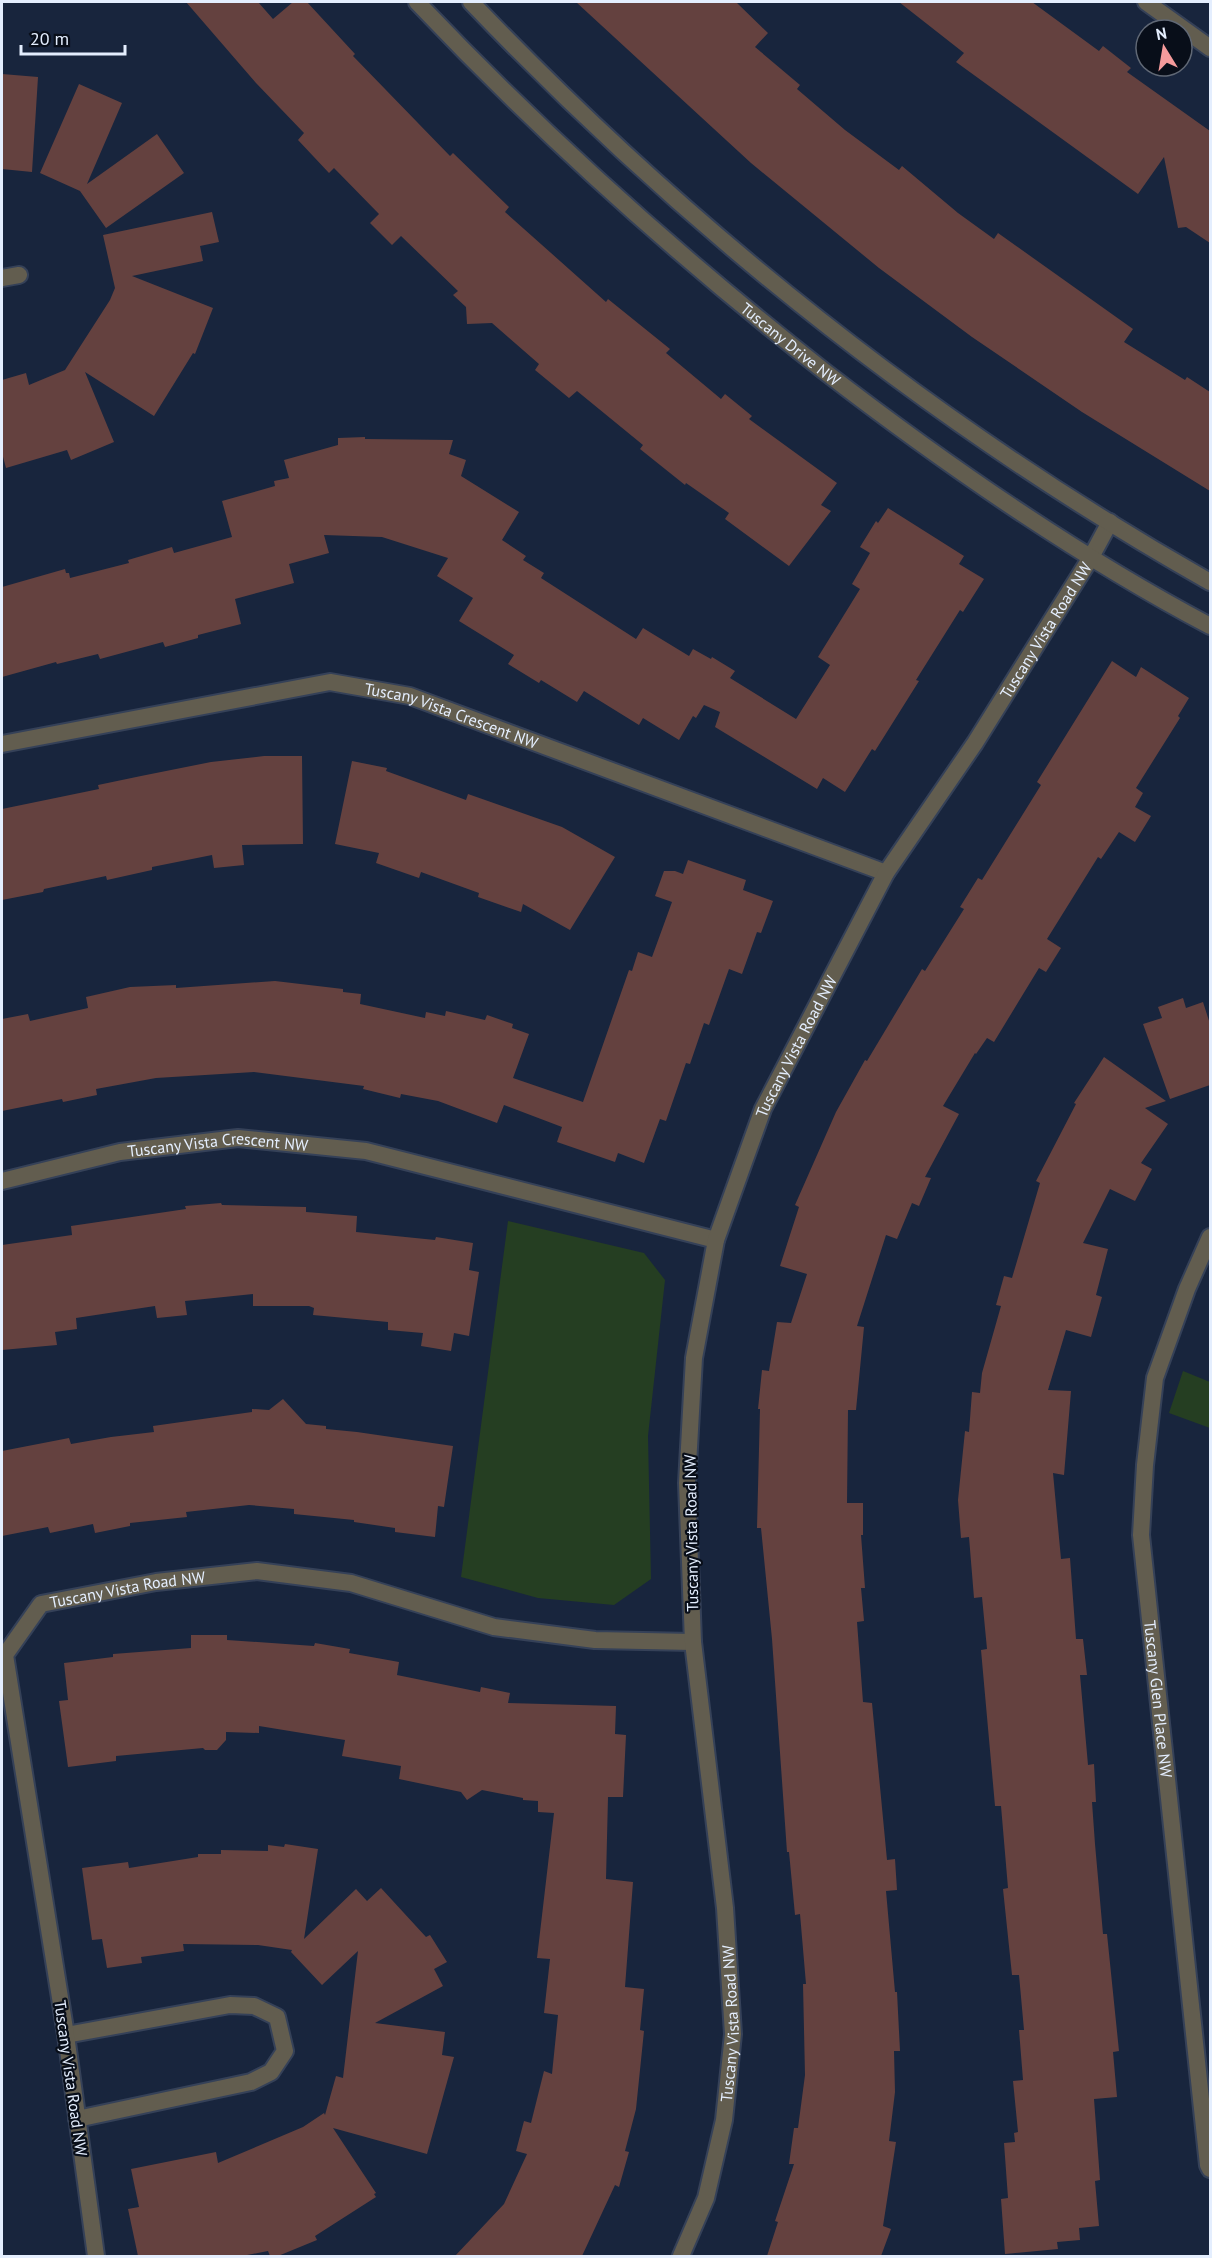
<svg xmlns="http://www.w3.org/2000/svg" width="1212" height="2258" font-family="'PT Sans',sans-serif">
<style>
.green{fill:#253e22}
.building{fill:#64413f}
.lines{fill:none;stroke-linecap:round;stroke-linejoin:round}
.minor-casing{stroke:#354158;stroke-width:20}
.tertiary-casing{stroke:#354158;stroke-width:20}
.minor{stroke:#625d4f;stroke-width:16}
.tertiary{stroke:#625d4f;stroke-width:16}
.labels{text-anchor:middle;stroke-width:4.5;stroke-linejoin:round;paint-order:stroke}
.street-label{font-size:16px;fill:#e4eefe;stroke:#080e19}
</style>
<rect width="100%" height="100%" fill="#18253d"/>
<g class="green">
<polygon points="508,1221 644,1253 665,1280 648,1436 651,1579 614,1605 538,1598 461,1577"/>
<polygon points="1183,1371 1210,1382 1210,1428 1169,1413"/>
</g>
<g class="building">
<polygon points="186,2 258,2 273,19 293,2 307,2 355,54 353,56 450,156 453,153 509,207 505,212 606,302 608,299 670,349 666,353 721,399 725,394 752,416 749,419 837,483 821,505 831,511 789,566 725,519 729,513 686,483 685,485 640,449 643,445 577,391 569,398 535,370 539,364 492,323 467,324 466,307 453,295 458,291 401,236 392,245 370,223 379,214 334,168 329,173 298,140 304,133 256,83"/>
<polygon points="576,2 736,2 768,33 755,47 800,85 797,89 845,130 899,170 902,166 958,213 994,239 998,233 1133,329 1124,342 1185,380 1187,377 1210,392 1210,491 1082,412 972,337 879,268 751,163"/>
<polygon points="899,2 1032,2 1099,51 1103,46 1131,68 1127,72 1210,131 1210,243 1186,227 1178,228 1164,157 1138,194 956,62 964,53"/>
<polygon points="2,74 38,77 32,172 2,169"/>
<polygon points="79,84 122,103 87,184 157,134 184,173 106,228 80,191 40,173"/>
<polygon points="212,212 219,242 200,246 203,261 132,276 213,308 195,354 193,353 154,416 85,372 114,442 71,460 67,450 6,468 2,453 2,380 26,373 29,385 65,370 110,300 115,288 103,235"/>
<polygon points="365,437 365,439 453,440 449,454 466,460 461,476 519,512 502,540 526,556 523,560 544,573 541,578 636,639 643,628 689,656 693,649 711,659 712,657 735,671 730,678 796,719 830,665 818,657 860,589 852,584 870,553 860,547 876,521 878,523 888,508 964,556 959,564 984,579 963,612 960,610 916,680 919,681 875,751 872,749 845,792 823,778 817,789 715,727 720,712 704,705 696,718 693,716 679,740 643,718 639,725 584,691 577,702 541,680 539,683 508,664 514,655 459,621 473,598 437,576 448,558 382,537 324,535 329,553 289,564 294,583 235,599 241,624 198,635 198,638 165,647 163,642 100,659 98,654 57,664 56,662 2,677 2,587 65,569 66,573 69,573 70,578 129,563 128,560 172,547 174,553 232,537 222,501 275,486 274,481 289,478 284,460 338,445 338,438"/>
<polygon points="1112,661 1136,677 1141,667 1189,698 1178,716 1180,718 1136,788 1143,793 1135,807 1151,816 1135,842 1119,832 1101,859 1098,857 1047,939 1061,948 1046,972 1039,968 994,1042 987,1038 976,1054 975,1053 943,1106 959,1114 925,1177 931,1178 919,1206 912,1203 897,1239 886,1235 857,1326 864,1327 856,1410 848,1410 847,1503 863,1503 863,1535 861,1535 865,1588 861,1588 864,1621 857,1622 863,1702 872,1703 887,1860 895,1859 897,1890 886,1891 895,1992 897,1992 900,2051 894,2051 895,2092 889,2141 896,2142 883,2226 891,2229 881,2256 767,2256 778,2222 775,2221 794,2164 789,2164 794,2128 798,2128 805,2075 803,1984 806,1984 800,1914 795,1915 789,1852 787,1852 772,1639 761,1528 757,1528 760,1409 758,1409 762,1370 769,1371 777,1322 791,1323 807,1274 780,1266 799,1207 795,1205 836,1112 865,1060 867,1061 922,969 925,971 964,909 960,907 978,878 982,880 1041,785 1037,782"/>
<polygon points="264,756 302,756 303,844 242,845 244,865 214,868 212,855 152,867 152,870 107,880 106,876 44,889 43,892 2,900 2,809 99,789 98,785 141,776 211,762"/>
<polygon points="352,761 387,768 386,771 466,800 468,794 562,827 615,857 570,930 523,904 521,912 478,897 479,893 421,872 419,878 376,863 379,853 335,844"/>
<polygon points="688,860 746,880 743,890 773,901 761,933 757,932 742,974 729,969 709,1025 704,1023 690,1064 686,1063 666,1121 660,1119 644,1163 618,1153 615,1162 557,1142 562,1127 504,1105 497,1123 438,1101 401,1094 400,1098 363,1089 364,1086 254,1072 156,1078 96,1089 97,1095 63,1102 62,1099 2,1111 2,1019 28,1014 30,1021 88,1008 86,997 130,987 176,985 176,988 275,981 343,989 343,992 361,994 360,1004 425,1018 426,1012 445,1016 446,1011 485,1020 487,1015 513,1024 512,1028 529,1034 513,1078 583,1102 629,970 632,971 638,952 652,957 672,902 655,896 664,871 675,871 683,874"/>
<polygon points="1183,998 1186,1008 1203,1002 1210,1024 1210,1085 1170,1099 1143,1024 1162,1018 1158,1007"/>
<polygon points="1104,1057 1166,1101 1145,1108 1168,1124 1141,1163 1152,1169 1135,1201 1110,1189 1083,1243 1108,1249 1096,1295 1102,1297 1091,1337 1066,1330 1048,1390 1071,1391 1064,1475 1053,1473 1061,1559 1070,1558 1076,1639 1083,1639 1087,1675 1080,1675 1088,1765 1094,1764 1096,1802 1092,1802 1095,1844 1103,1934 1107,1934 1119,2051 1113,2052 1117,2097 1094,2099 1100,2180 1095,2181 1099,2226 1079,2228 1080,2240 1057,2242 1058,2249 1005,2254 1001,2199 1008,2198 1004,2143 1015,2142 1014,2133 1018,2132 1013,2081 1023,2080 1019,2030 1024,2030 1019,1975 1012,1975 1003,1889 1008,1888 1001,1806 995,1806 981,1650 987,1649 982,1597 974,1598 969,1537 961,1538 958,1500 965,1431 969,1432 972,1392 980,1393 982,1373 1001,1306 996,1305 1004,1276 1012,1278 1040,1183 1036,1181 1076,1104 1074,1103"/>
<polygon points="221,1203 222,1205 306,1207 306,1212 357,1216 356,1232 435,1240 436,1237 473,1243 469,1270 479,1272 469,1336 454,1333 451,1351 421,1346 423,1333 388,1330 388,1322 313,1315 314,1308 309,1306 253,1306 253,1294 185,1301 187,1315 157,1318 155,1306 76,1318 77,1329 55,1332 57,1345 2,1350 2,1245 72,1235 71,1226 186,1209 185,1206"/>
<polygon points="283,1399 306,1424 326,1426 326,1429 357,1432 453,1446 444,1507 438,1506 435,1537 395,1532 395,1528 354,1522 354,1520 294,1514 294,1509 249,1505 186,1512 187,1517 130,1523 130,1526 95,1533 93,1524 50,1533 48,1527 2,1536 2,1451 69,1438 71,1444 111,1437 154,1432 153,1426 252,1412 252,1409 269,1410"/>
<polygon points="191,1635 227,1635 227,1640 314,1646 315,1643 350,1649 349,1653 399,1662 397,1675 480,1692 481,1687 510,1693 508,1703 616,1706 615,1734 626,1735 623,1797 608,1797 606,1879 633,1882 625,1987 644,1989 640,2030 644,2031 636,2109 625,2151 629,2152 619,2187 615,2185 582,2256 455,2256 504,2204 527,2154 516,2151 524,2121 531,2123 544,2071 552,2074 558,2015 544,2013 550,1959 537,1958 554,1813 538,1812 538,1801 523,1800 523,1798 482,1790 467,1800 461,1792 399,1779 401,1766 342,1756 345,1740 259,1726 259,1733 226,1732 226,1740 217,1750 205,1750 203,1748 116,1756 116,1761 68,1767 59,1701 68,1700 64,1663 113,1657 113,1654 191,1648"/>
<polygon points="285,1844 318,1849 304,1939 356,1889 367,1901 381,1888 426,1937 430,1935 447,1962 434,1969 443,1986 375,2023 445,2032 442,2055 454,2057 427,2154 333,2128 376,2193 374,2194 376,2197 315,2236 317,2240 278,2256 270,2256 268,2251 242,2256 138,2256 128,2209 139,2207 131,2169 216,2152 218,2163 303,2127 324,2113 325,2115 336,2076 343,2078 358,1951 322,1985 291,1952 292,1950 258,1945 183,1944 184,1951 141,1957 142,1963 107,1968 102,1939 92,1940 82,1868 128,1862 129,1868 198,1857 198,1854 221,1854 221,1850 268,1851 268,1845 284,1847"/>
</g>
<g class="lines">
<g class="minor-casing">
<g id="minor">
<polyline points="1146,2 1210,48"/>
<polyline points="2,278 19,275"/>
<path id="s1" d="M2,744L330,682L410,696L886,873"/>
<path id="s2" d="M2,1181L120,1152L238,1138L366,1151L716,1240"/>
<path id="s3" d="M1210,1237L1187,1289L1155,1378L1145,1465L1141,1535L1208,2165L1210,2169"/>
<polyline points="66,2035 230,2005 254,2006 277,2017 285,2051 271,2072 251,2082 77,2119"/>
<path id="s4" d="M96,2256L66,2035L5,1655L41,1604L156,1582L257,1571L351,1583L494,1627L595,1640L693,1642"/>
<path id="s5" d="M681,2256L706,2198L724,2120L733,2034L725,1908L693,1642L687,1483L694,1358L716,1240L763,1109L886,873L975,743L1090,559L1110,522"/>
</g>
</g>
<g class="tertiary-casing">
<g id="tertiary">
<path id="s6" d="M417,2C543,135 680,258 824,371C946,465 1074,554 1210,626"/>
<path d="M471,2C688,229 936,427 1210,582"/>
</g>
</g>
<use href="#minor" class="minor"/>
<use href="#tertiary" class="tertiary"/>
</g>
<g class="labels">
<g class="street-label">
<text dy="6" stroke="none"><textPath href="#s6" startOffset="507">Tuscany Drive NW</textPath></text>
<text dy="6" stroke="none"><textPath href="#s5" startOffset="1724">Tuscany Vista Road NW</textPath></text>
<text dy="6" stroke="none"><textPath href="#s1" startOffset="460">Tuscany Vista Crescent NW</textPath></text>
<text dy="6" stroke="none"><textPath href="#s5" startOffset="1238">Tuscany Vista Road NW</textPath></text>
<text dy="6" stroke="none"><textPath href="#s2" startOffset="220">Tuscany Vista Crescent NW</textPath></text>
<text transform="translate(691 1533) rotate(-91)" y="6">Tuscany Vista Road NW</text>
<text dy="6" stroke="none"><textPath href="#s4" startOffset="758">Tuscany Vista Road NW</textPath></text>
<text dy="6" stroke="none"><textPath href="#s3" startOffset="474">Tuscany Glen Place NW</textPath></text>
<text dy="6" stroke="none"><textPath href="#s5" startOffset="240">Tuscany Vista Road NW</textPath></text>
<text transform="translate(71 2078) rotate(82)" y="6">Tuscany Vista Road NW</text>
</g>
</g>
<rect width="1212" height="2258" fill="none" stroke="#e4eefe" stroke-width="6"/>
<g transform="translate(1164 48) rotate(349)"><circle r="28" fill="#080e19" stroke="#606875" stroke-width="1.5"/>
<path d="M0-4.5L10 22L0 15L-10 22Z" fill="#f59b9c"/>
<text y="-9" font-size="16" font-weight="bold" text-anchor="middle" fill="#e4eefe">N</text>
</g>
<path d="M21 45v9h104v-9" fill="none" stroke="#e4eefe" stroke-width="3"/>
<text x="30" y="45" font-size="18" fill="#e4eefe" stroke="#080e19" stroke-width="4.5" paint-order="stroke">20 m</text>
</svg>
